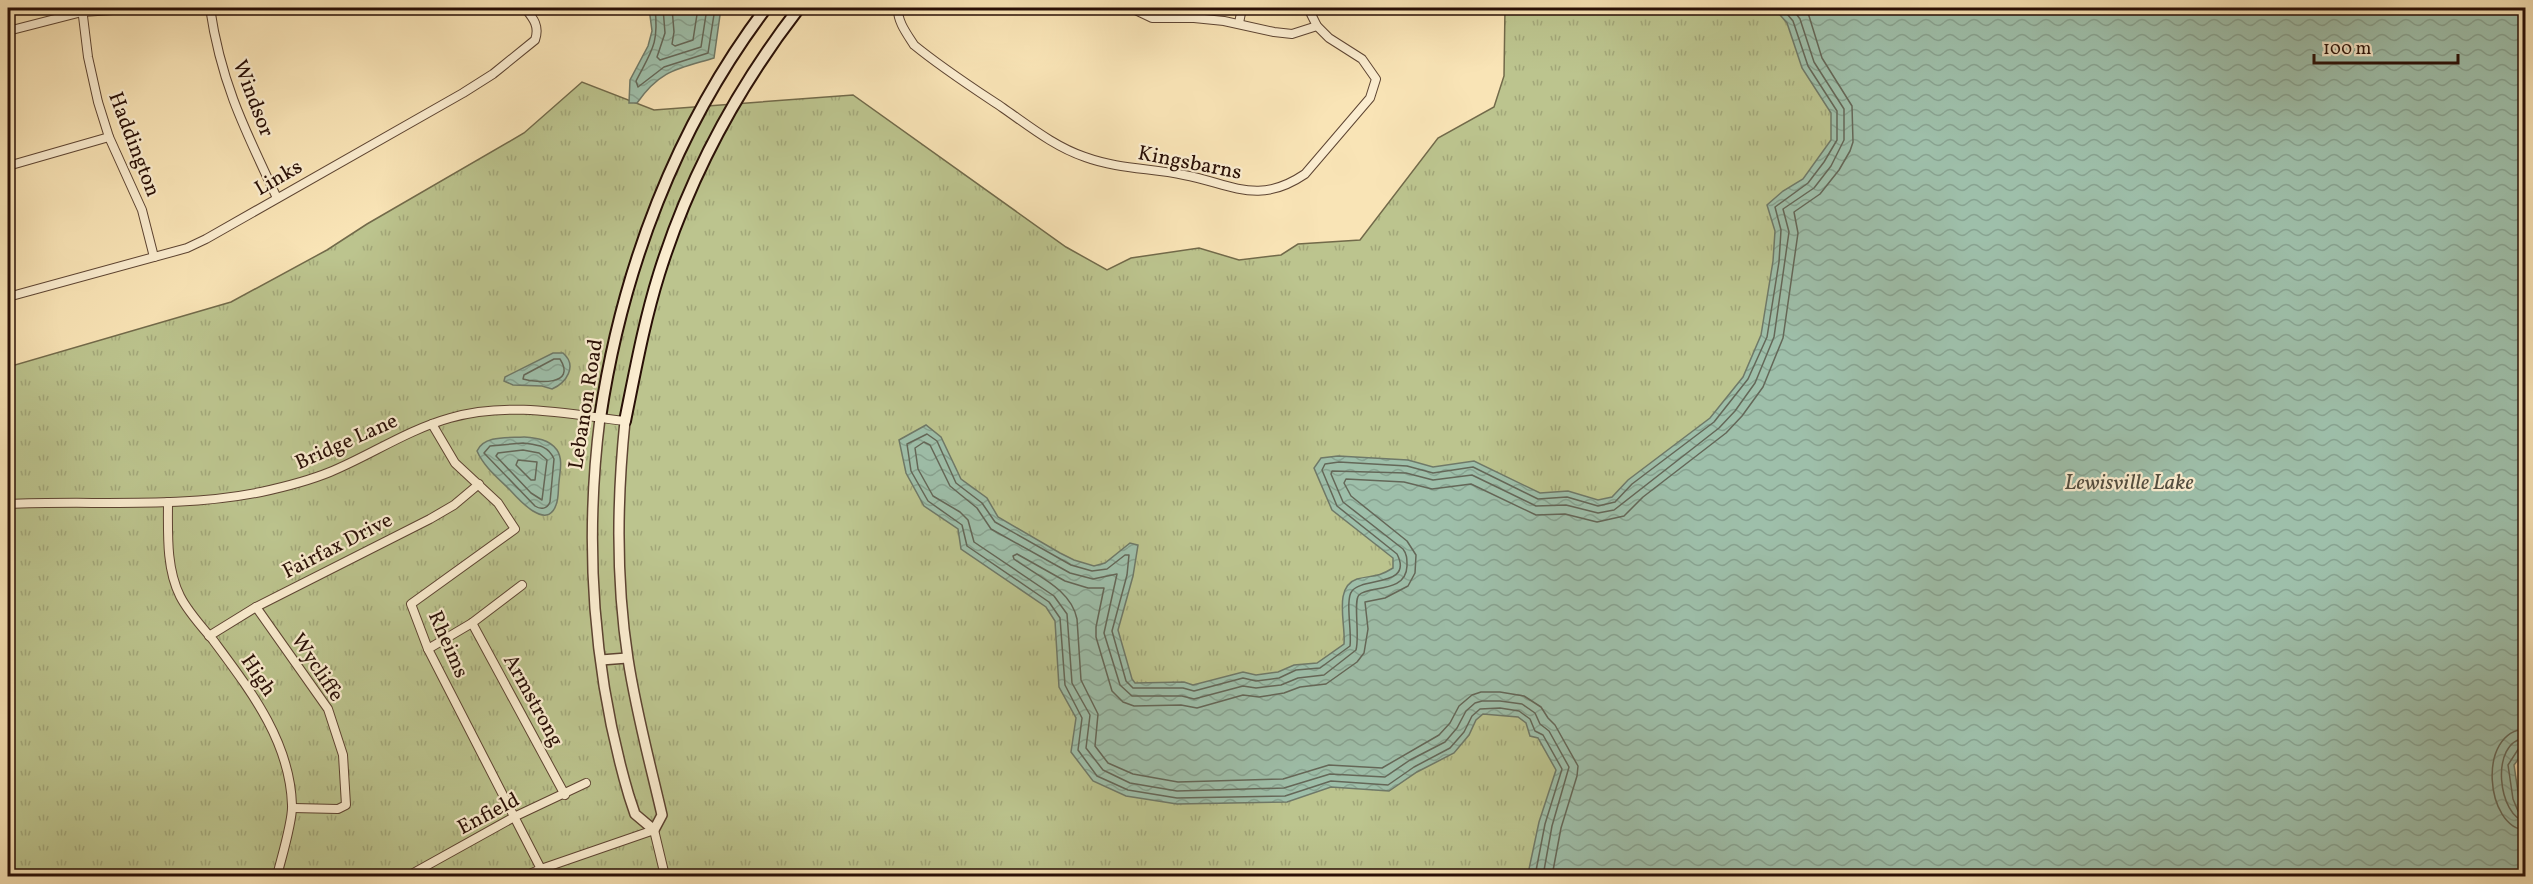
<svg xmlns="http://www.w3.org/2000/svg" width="2533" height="884" font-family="Vollkorn,serif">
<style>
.grass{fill:url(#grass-tufts);stroke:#726a4a;stroke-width:1.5}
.water{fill:url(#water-waves);stroke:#6f7968;stroke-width:1.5}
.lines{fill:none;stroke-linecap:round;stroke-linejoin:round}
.shore{stroke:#646758;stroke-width:1.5}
.minor-casing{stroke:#5d4432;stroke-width:10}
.tertiary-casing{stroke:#5d4432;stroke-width:12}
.secondary-casing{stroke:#290f06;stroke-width:14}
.minor{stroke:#fbedd0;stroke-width:8}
.tertiary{stroke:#fbedd0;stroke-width:9}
.secondary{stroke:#fbedd0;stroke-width:10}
.labels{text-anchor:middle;stroke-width:4.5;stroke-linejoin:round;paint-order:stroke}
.street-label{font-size:21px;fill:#290f06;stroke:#fbedd0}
.water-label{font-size:22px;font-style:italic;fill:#524d3f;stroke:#fbedd0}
</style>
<defs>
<pattern id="grass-tufts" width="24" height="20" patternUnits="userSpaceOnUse" patternTransform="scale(1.5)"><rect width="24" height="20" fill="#bcc48e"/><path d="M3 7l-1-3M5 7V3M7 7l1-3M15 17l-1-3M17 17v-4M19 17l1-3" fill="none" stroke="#a2a779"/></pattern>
<pattern id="water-waves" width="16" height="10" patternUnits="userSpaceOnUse" patternTransform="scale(1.5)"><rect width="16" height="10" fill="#9ebfaa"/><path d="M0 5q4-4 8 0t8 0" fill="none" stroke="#88a391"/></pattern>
</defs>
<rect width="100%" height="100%" fill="#f9e4b6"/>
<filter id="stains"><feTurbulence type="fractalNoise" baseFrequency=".00333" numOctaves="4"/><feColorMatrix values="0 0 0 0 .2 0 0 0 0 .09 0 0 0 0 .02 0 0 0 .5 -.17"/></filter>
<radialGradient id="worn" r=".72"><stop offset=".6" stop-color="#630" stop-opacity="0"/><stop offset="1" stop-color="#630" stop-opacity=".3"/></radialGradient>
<polygon class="grass" points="1505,8 2154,8 1810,876 8,876 8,367 231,302 327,250 367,224 524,133 582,82 654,110 853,95 1066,247 1107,270 1131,258 1199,248 1239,260 1281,255 1298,244 1360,240 1438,138 1494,107 1504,76"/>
<g class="water">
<path d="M649,8H721L714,58C677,69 660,70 637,103H629L630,80L648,46L652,31Z"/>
<path d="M1774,8H2525L2526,749L2514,765L2519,798L2525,814V876H1529V869L1539,822L1556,770L1538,738L1530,736L1526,723L1518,717L1483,714L1476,720L1469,735L1454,753L1417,772L1389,791L1331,787L1287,802L1177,804L1126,796L1093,781L1071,752L1076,718L1059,687L1055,621L1046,607L961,549L958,529L924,506L906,473L899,440L926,425L941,437L961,479L987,498L998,517L1060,553L1074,560L1094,566L1105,563L1130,543L1138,545L1133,576L1118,630L1132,679L1135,683L1184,682L1193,685L1243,672L1256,675L1278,672L1294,665L1317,663L1344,644C1346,624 1333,587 1357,579C1372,575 1377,578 1393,568V558L1332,510L1314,468L1321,458L1338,456L1408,460L1433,467L1474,461L1540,493L1568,491L1598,500L1612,497L1628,480L1710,418L1743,377L1761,335L1773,261L1775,231L1767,205L1783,191L1803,179L1831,140V113L1802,68L1787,23Z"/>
<path d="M553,353H563C578,366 566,383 552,389L542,386L513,385L504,381L505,377Z"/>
<path d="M524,437C536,438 549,439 557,450C563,459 560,471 559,482C558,489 559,498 556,505C547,531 519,500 510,490C498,478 484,467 477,451C484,435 508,438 524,437Z"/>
</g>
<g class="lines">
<g class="shore">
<path d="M655,8C659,44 652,50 636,81L638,87L664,67L708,53L715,8"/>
<polyline points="663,8 665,33 657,57 660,60 701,47 707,8"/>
<polyline points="672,8 674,32 672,44 675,46 693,40 698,8"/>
<path d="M554,359H560C577,386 537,383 523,379L524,375Z"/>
<path d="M523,443C537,445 548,445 554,459L550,502C547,509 541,510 535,506L484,453L490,446Z"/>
<polygon points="523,450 539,453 547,460 542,500 531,493 496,456 498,453"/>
<polygon points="518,460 537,462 535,480 531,480 516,465"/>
<path d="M2526,729C2476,731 2486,829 2526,830"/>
<path d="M2526,738C2488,741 2499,819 2526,821"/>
<polyline points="2526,746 2519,748 2508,765 2513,799 2518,811 2526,813"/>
<path d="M1535,876L1545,824L1562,769L1543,735L1535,731L1530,719L1519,711L1500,708L1480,709L1472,716L1464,732L1450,748L1414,767L1388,785L1331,781L1285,796L1177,798L1128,790L1097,776L1078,750L1082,718L1065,685L1060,618L1049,602L967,546L962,525L928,501L911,471L907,444L927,434L937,441L956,483L982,503L995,522L1071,565L1092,571L1107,569L1125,555H1129L1127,575L1112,631L1126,681L1133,688H1183L1194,691L1243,678L1256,681L1279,678L1296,670L1320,668L1350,646C1352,632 1345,599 1352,591C1362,577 1414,587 1397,554L1337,506L1322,470L1325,464L1339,462L1407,466L1433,473L1473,467L1538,499L1567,497L1598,506L1615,502L1632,484L1714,422L1748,379L1767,337L1779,262L1781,230L1775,207L1808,183L1824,162L1837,140V111L1808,66L1793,21L1782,8"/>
<path d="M1543,876L1552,826L1569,767L1549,731L1540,724L1535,713L1522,704L1500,701H1482L1475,703L1466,711L1457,728L1445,742L1410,760L1385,777L1330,774L1284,788L1177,791L1130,783L1103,770L1086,748L1090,715L1072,683L1067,614L1054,596L974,542L968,520L960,512L933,496L918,469L915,448L924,442L930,445L950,486L977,508L991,529L1070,573L1093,579L1117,574L1104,633L1120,685L1132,696H1182L1194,699L1243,686L1256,688L1281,685L1298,678L1324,675L1356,650C1360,636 1353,600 1359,595C1368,585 1406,594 1407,566C1407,559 1407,554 1403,549L1343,502L1331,474L1332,471L1406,473L1433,480L1472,475L1536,506L1566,505L1598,513L1614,510L1719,428L1735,411L1755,383L1774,337L1789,232L1783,209L1814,188L1831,166L1844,140V109L1814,62L1800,19L1792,8"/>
<path d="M1552,876L1561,828L1577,776L1578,766L1555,725L1548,718L1541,707L1524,696L1500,692H1481L1472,695L1459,706L1450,723L1439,735L1382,768L1329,765L1283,779L1178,782L1133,774L1108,763L1095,746L1098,714L1081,680L1077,619C1071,589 1037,576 1014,559L1013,556L1017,554L1065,581L1088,588H1104L1096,627V637L1112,691L1123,702L1134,706L1181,705L1197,708L1243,695L1259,697L1284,693L1300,687L1326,684L1357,662L1364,653L1368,629L1365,602L1385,598L1408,586L1415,573L1416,555L1407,541L1351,496L1344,483L1346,479L1404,482L1432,489L1471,484L1536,515L1565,514L1597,522L1624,516L1643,497L1726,433L1742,416L1763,387L1783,338L1798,233L1794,212L1820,194L1839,170L1850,151L1853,142L1852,106L1822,58L1809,16L1804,8"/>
</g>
<g class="minor-casing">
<g id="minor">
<polyline points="82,8 88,57 98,102 109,137 142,210 154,257"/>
<path d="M210,8C221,83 245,130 277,198"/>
<path d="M898,8C897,21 907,34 914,45C942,68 973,88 1003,108C1029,126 1055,147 1085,157C1118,169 1150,168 1184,175C1232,184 1258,206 1305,174L1370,98L1376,79L1362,59L1329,38L1317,26L1308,8"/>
<polyline points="1131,8 1152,18 1194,18 1224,21 1274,32 1292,34 1317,26"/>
<polyline points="1288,8 1290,8"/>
<polyline points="1239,23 1242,8"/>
<polyline points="8,31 82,12 143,8"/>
<polyline points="8,166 109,137"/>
<path d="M8,297L187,248L206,239L463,93L493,74L535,40C540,26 533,18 525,8"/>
<polyline points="432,424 455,463 498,503 515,529 411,604 428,649 541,869"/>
<path d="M168,502C168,533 166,568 180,596C188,612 202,627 213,640C250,690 290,741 292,805C293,821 281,859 277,876"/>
<path d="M8,504C92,500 177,509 261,492C284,487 308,481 330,472C371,455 407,430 450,418C507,401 568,414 625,421"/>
<polyline points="256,607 328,709 343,755 346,805 338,809 293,808"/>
<polyline points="472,623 565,795"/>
<polyline points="209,636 256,607 430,519 454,505 479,484"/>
<polyline points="428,649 472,623 522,585"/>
<polyline points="408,876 516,816 586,783"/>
<polyline points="525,876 541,869 654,830 665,876"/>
</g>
</g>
<g class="tertiary-casing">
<g id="tertiary">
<path d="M600,418C584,544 593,674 629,796L635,814L654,830L662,815C650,763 636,712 628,659C616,581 617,499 625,421"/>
<polyline points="601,660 627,658"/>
</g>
</g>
<g class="secondary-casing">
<g id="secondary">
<path d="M600,418C622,270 676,127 766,8"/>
<path d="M625,421C635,372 644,322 659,274C689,178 738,87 799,8"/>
</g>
</g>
<use href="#minor" class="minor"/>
<use href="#tertiary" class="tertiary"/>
<use href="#secondary" class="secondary"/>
</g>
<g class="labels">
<g class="street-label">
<text transform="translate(254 98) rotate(69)" y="7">Windsor</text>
<text transform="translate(135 144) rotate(69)" y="7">Haddington</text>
<text transform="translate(1190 162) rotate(11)" y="7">Kingsbarns</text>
<text transform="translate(278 177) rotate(-30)" y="7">Links</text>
<text transform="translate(585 404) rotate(-81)" y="7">Lebanon Road</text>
<text transform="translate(346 441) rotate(-24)" y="7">Bridge Lane</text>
<text transform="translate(337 545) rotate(-27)" y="7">Fairfax Drive</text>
<text transform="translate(449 644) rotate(66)" y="7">Rheims</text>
<text transform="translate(318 667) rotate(56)" y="7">Wycliffe</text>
<text transform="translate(259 675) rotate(56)" y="7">High</text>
<text transform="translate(534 700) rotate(61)" y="7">Armstrong</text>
<text transform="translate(488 813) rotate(-28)" y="7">Enfield</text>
</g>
<g class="water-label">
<text x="2129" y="489">Lewisville Lake</text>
</g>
</g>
<rect width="2533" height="884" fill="none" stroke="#f9e4b6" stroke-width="30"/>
<rect x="9" y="9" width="2515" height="866" fill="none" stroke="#290f06" stroke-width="3"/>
<rect x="15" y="15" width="2503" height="854" fill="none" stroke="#290f06" stroke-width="1.5"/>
<path d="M2314 54v9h144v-9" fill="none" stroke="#290f06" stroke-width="3"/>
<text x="2323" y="54" font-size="18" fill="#290f06" stroke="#fbedd0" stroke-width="4.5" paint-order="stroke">100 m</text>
<rect width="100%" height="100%" filter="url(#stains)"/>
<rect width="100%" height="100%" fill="url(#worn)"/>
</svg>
